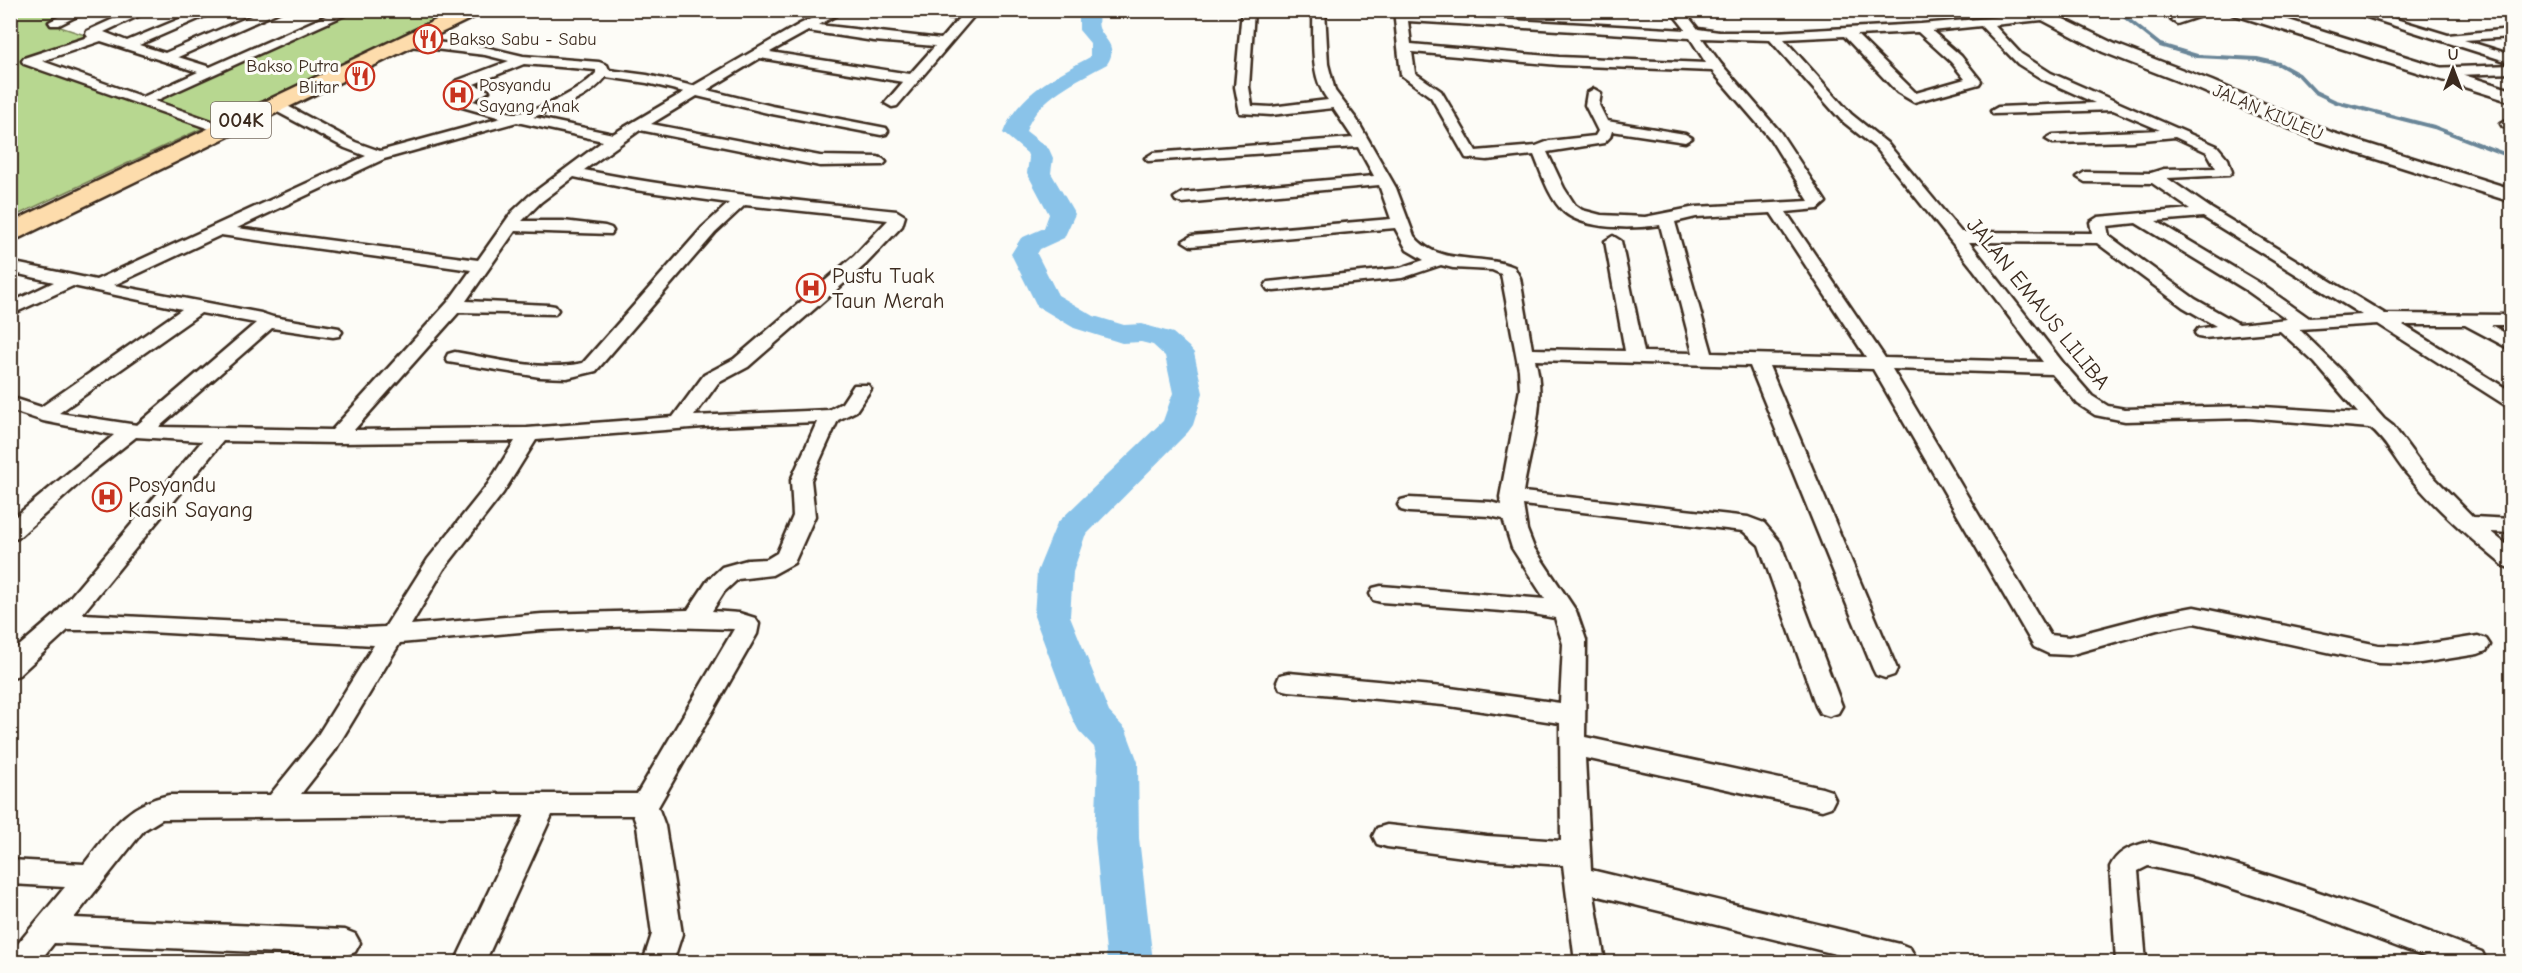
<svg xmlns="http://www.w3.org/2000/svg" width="2522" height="973" font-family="'Comic Neue',sans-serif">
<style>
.green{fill:#b7d790;stroke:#798057;stroke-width:1.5}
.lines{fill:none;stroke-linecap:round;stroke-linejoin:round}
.stream{stroke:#6a8698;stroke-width:4}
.river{fill:#8ac3e9;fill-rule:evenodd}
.street-casing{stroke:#3b2a1e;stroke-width:5}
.secondary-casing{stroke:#3b2a1e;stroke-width:5}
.primary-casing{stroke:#3b2a1e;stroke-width:5}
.street{fill:#fdfcf7;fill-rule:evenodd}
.secondary{fill:#fdfcf7;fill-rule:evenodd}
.primary{fill:#fddcac;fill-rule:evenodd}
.labels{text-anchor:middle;stroke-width:6;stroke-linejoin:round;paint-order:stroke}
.far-poi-label{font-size:18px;fill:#3b2a1e;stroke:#fdfcf7;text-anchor:start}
.far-street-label{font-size:18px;fill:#3b2a1e;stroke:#fdfcf7}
.shield{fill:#fdfcf7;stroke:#75695f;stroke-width:1.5}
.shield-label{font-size:21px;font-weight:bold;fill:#3b2a1e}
.poi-label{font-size:22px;fill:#3b2a1e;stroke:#fdfcf7;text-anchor:start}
.street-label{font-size:22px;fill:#3b2a1e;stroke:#fdfcf7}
</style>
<rect width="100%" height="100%" fill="#fdfcf7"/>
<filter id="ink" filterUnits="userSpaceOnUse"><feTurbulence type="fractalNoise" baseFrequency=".0167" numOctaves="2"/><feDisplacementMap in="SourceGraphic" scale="12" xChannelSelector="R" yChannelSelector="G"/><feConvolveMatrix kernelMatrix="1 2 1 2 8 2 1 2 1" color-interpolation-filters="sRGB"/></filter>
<g filter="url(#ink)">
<g class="green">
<polygon points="10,11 78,11 48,23 91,37 24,61 207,126 11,218"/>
<polygon points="354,11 456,11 342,66 215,123 152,100"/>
</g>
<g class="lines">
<polyline class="stream" points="2116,10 2160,45 2197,56 2257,59 2279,64 2299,75 2315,92 2336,102 2434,127 2512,157"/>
<path class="river" d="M1079,10H1099C1099,16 1097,25 1100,30C1106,41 1118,48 1107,64C1078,80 1038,97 1026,131L1049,149L1053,158L1051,173L1075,214L1064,238L1040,249L1037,254L1058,295L1094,316L1124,325L1142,324L1173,333L1189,347L1194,353L1203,393L1193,425L1188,432L1085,536L1073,572L1070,616L1109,712L1126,730L1138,762L1139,838L1153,962H1107L1095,838L1098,762L1094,747L1079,731L1073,720L1034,616L1037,572L1057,523L1163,421L1173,393L1165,356L1153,345L1141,342L1122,343L1074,328L1037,306L1011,254L1021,238L1044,228L1049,214L1027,173L1029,158L1027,153L1003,133C1018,94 1055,76 1090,57V43L1079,30Z"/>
<g class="street-casing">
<g id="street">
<polygon points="71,10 89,10 59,25 51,25 49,22"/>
<path d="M133,10H151L104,32L127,41L201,10H219L139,45L165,53L265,10H283L178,57L210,67L339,10H356L155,101L226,126L228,129L221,133L24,64L22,61L24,58L88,37L86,34L87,31ZM101,41L198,72L143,97L42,61Z"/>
<path d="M829,10H845L819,25L941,39L959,18L920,14L914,10H962L973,17L897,106L892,107L885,103L903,82L760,58L707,90L772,106L881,127L886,128L888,131L886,134L881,135L772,114L697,96L651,124L820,156L878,157L883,159L886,162L883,165L820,166L640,130L584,170C687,191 792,200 897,211L905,216L902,226L866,264L748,367L718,383L694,416L829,410L842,403L854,385H868L871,389L856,411L838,420L811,480L815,516L794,563L772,575L738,579L724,592L712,611L739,613L755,618L759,624L757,634L658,807L665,826L682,934L673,962H643L652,934L637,826L633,815H552L485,962H455L525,815L162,819L144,830L74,918L345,930L355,934L360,943L355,952L345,956L54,943L39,962H10L11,952L65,887L10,884V860L84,864C110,831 126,804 169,795H270L316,738L374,645L114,630H68L19,675L10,678V654L54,616L202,441L136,437L93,471L18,538L10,540V521L114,435L43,421L10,410V397L41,407L182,309L73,286L10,315V303L54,282L10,272V262L96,280L366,156L345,148L270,108L268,105L270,102H280L355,142L380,151L501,118L455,105L453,102L470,92L454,84L456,81L509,61L485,55L409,46L403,42L404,39L485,47L523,56L599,62L607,65L609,70L647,75L693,86L800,24ZM808,31L874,41L935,46L910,74L770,52ZM524,64L596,70V73C581,90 542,110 518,113C508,114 483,104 473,101L489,91L474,84ZM606,77L647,83L684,92L613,134L533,117C561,107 587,100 606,77ZM517,122L603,141L529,196L512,212L478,260L237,228L384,159ZM574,177L635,190L729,203L703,227L583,363C542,372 496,359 455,352L448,354L446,358L448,362L540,377L567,378L596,371L715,233L745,205L888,220L854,256L734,359L704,375L673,417L527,428L354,430L459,312L555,314L558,310L555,306L549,305L466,301L515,231L611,234L613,231L611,228L605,226L563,221H522L541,202ZM221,235L471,270L448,302L332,430L159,427L272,328L333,337L339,336L342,332L339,328L273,317L261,313L114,285ZM201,313L256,323L137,425L59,413ZM817,422L791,480L793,516L777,553L767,559L747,560L722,567L708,580L688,610L542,614L411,625L444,569L503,493L536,440L716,426ZM223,441L337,443L515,441L488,484L428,559L385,627L365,628L82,614ZM635,626L734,629L637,794H301L334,752L400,643L542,630Z"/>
<path d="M1242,10H1254L1249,87L1252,106L1271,107L1328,100C1309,76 1314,39 1313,10H1325L1328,64L1335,91L1357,120L1396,188L1414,236C1439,267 1482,253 1514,267L1520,278L1532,349L1625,351L1605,241L1613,236L1621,241L1644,352L1693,353L1660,225C1634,229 1585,230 1564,212C1549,198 1542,174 1534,155L1487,160L1466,158L1431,97L1401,75L1394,10H1406L1407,14L1686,30L1670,10H1683L1698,29L1719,32H1774L1921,24L2046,13L2048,16L2042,20L1994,25L2021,54L2051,73L2217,146L2228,159L2232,172L2229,175L2167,178L2212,209L2385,314L2512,315V325H2491L2512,337V350L2465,325H2403L2512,392V407L2505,405L2378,324L2299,329L2339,368L2384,419L2393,426L2421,464L2473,517L2512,519V533L2491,532L2512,549V569L2504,566C2470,538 2436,509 2407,474C2394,459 2386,440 2370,428L2247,418L2125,421L2095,415L2078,404L2052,374L1892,369L2050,635L2069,637L2157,614L2194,607L2378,645L2414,646L2478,636L2486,639L2490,645L2486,651L2478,654L2414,664L2378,663L2194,623L2157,630L2069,655L2049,654L2034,647L1873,369L1769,366L1897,669L1894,675L1885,678L1876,675L1873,669L1750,366L1535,360C1548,402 1529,450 1523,492L1748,517L1764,523L1780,542L1842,706L1838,713L1829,716L1820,713L1816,706L1759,545L1743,531L1523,505L1527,530L1534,548L1576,611L1586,640L1585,737L1822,788L1831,791L1835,799L1831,807L1822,810L1585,758L1591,870L1900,944L1910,948L1915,957L1912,962H1868L1594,895L1605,962H1575L1563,865L1487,860L1387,847L1377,844L1373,836L1377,828L1387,825L1487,836L1561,841L1560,723L1443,705L1289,691L1280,689L1277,682L1280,675L1289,673L1443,687L1560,703L1563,644L1555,618L1529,613L1381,602L1373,600L1370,594L1373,588L1381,586L1545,599L1512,548L1503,519L1490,516L1409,512L1401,510L1398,505L1401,500L1409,498L1490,502L1501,505L1500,497L1520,389L1519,370L1501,274L1492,270L1453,268L1441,265L1402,278L1274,291L1268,290L1265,286L1268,282L1400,268L1424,260L1407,250L1395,228L1191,246L1183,241L1191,236L1391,219L1379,185L1182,203L1176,201L1174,198L1182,193L1374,176L1358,147L1148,161L1145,158L1153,153L1353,138L1333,108L1271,115L1240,113L1235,87ZM1408,21L1690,38L1706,63L1559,57L1411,44ZM1981,26L2018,64L2042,79L2095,103L1998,107L1991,111L1993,114L2113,110L2160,130L2053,135L2046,139L2053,143L2133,141L2175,137L2207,152L2216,168L2164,169L2151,173L2085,172L2077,177L2085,182L2152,183L2190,209L2098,217L2090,222L2092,233L1961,232L1887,143L1851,114L1784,39L1844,36L1897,92L1914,102L1979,84L1981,81L1961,56L1932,31ZM1918,32L1951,62L1965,79L1916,93L1857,35ZM1702,38L1770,40L1841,120L1877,149L1974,270L2043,362L1885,358L1786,212L1818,209L1826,202L1780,132L1721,64ZM1412,52L1559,65L1712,71L1769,137L1809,201L1696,207L1645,217L1601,215L1582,210L1575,205L1564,188L1547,152L1604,143L1610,137L1612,131L1685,142L1692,138L1685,134L1607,121L1599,105L1601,93L1594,89L1587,93L1585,105L1598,131L1595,136L1549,141L1536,146L1476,151L1441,91L1415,73ZM1771,213L1866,357L1712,353L1675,222L1696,217ZM2203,217L2362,315L2309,318L2258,282L2156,221ZM2136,223L2246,290L2287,319L2239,324L2195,299L2109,236L2107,226ZM1969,242L2097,243L2183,307L2216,326L2198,329L2195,333L2198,337L2204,338L2280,331L2315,363L2358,413L2247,406L2125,409L2108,406L2092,396L2064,364Z"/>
<polygon points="2197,10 2219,10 2177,24 2171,20 2173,17"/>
<polygon points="2345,10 2366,10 2448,35 2512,29 2512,37 2464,40 2512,55 2512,63"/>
<polygon points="2512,65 2512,73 2430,76 2423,72 2430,68"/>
<polygon points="2512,118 2512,127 2503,127 2501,124"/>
<path d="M2148,842C2262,868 2373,911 2482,952L2487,962H2438L2305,912L2197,877L2148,866L2138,871L2146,962H2116L2110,867C2118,850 2131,847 2148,842Z"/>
</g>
</g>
<g class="secondary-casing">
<g id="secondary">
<polygon points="2023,10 2045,10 2115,44 2212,81 2333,133 2512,189 2512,202 2319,141 2198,89 2103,52"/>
<polygon points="2230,10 2257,10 2512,90 2512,102 2232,14"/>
</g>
</g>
<g class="primary-casing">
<polygon id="primary" points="457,10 482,10 480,14 19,238 10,241 10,223"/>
</g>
<use href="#street" class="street"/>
<use href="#secondary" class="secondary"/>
<use href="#primary" class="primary"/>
</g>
</g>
<defs>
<g id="restaurant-ring" transform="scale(1.5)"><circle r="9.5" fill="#fdfcf7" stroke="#c8321e" stroke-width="1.5"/><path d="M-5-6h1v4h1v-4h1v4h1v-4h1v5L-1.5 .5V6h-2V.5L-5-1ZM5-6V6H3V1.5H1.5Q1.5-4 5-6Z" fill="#c8321e"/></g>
<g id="hospital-ring" transform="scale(1.5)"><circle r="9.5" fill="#fdfcf7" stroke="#c8321e" stroke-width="1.5"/><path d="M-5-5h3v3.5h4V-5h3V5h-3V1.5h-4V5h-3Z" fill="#c8321e"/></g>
</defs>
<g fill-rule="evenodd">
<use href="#restaurant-ring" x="428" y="39"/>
<use href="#restaurant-ring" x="360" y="76"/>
<use href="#hospital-ring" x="458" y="95"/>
<use href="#hospital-ring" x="811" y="288"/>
<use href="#hospital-ring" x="107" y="497"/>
</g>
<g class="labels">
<g class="far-poi-label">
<text x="449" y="45">Bakso Sabu - Sabu</text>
<text x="339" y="72" text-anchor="end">Bakso Putra<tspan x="339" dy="21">Blitar</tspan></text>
<text x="479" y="91">Posyandu<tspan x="479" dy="21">Sayang Anak</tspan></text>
</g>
<g class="far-street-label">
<text transform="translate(2268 112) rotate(23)" y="6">JALAN KIULEU</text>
</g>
<rect class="shield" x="211" y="102" width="60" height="36" rx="4.5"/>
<g class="shield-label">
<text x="241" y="127">004K</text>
</g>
<g class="poi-label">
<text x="832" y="283">Pustu Tuak<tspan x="832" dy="25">Taun Merah</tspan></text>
<text x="128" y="492">Posyandu<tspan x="128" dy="25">Kasih Sayang</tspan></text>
</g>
<g class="street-label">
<text transform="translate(2039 303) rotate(51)" y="8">JALAN EMAUS LILIBA</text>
</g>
</g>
<rect width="2522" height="973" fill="none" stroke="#fdfcf7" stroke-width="36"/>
<rect x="18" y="18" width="2486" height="937" fill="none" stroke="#3b2a1e" stroke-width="2" filter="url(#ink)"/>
<g transform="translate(2453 69)" stroke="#fdfcf7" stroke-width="4.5" paint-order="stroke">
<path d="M0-4.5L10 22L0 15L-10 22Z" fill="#3b2a1e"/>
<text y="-9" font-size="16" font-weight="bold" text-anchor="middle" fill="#3b2a1e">U</text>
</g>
</svg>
